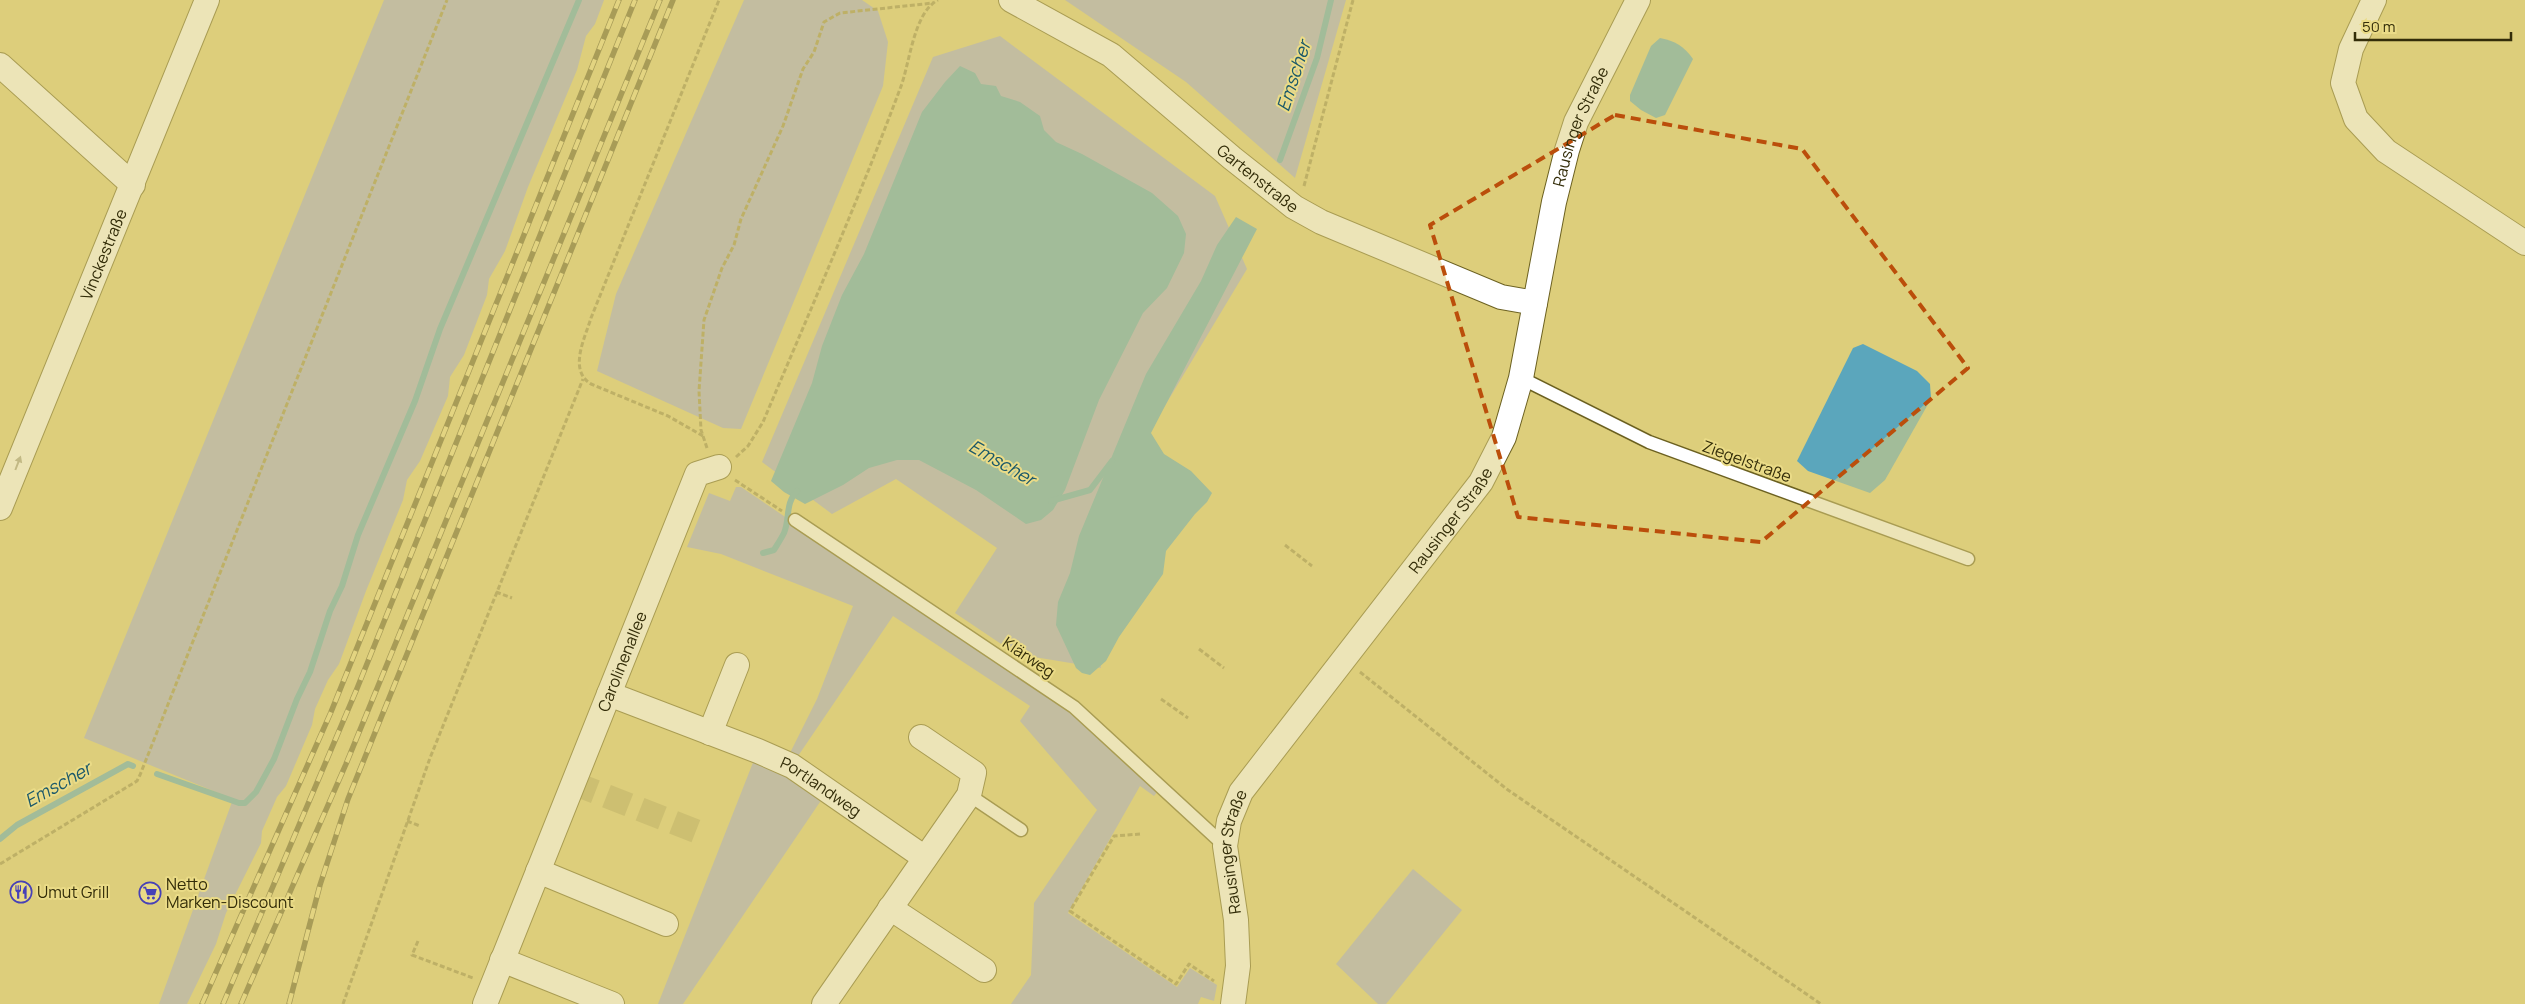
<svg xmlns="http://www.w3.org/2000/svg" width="2525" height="1004" font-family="Manrope,sans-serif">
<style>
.green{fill:#a4a9cc}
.water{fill:#5ba6bc}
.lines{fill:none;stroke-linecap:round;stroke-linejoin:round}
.stream{stroke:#5ba6bc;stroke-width:6}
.minor-tunnel{stroke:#bbae64;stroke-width:24;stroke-dasharray:24 12;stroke-linecap:butt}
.service-casing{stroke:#6c6121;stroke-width:15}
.minor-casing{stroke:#6c6121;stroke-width:26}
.path{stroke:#998d4d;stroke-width:3;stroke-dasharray:5 2.5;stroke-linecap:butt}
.service{stroke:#fff;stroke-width:12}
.minor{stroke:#fff;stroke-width:24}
.rail-casing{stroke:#685f2c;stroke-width:5.5}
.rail{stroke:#eadb87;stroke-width:4;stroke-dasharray:11;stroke-linecap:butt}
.oneway{fill:#a3a090}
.marked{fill:none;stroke:#bb4e0b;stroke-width:4;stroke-dasharray:10 6;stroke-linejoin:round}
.labels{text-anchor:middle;stroke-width:4;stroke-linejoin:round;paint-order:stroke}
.street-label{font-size:16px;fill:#332d09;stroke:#eadb87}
.poi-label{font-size:16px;fill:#332d09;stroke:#eadb87;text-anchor:start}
.water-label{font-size:18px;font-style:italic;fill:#1c596a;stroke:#eadb87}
</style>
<rect width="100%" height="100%" fill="#ddce7b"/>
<g class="green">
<polygon points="384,0 604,0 595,24 586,36 577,70 528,187 505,251 489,279 487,295 464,355 450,377 448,396 420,461 407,480 403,500 366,591 339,664 328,680 315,709 312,725 286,786 277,797 262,831 261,843 226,913 216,944 187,1004 159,1004 233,799 84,738"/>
<polygon points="744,0 862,0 878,11 888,42 883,86 741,429 723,428 597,371 616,294"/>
<polygon points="1065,0 1346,0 1295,178 1186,82"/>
<polygon points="1000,36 1215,196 1247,269 1085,539 1101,668 1016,654 955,613 997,548 896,479 832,514 762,462 933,57"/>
<polygon points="736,487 741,487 1063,705 1158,791 1154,796 1140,786 1068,913 1177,987 1190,968 1217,985 1214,1001 1201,997 1198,1004 1011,1004 1031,975 1034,903 1097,810 1020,721 1030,706 893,616 796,759 789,755 817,699 853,606 721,554 687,547 709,493 730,501"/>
<polygon points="754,760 778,769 822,799 683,1004 658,1004"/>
<polygon points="1413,869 1462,910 1386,1004 1378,1004 1336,964"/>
</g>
<g class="water">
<path d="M1660,38C1675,41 1684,46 1693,59L1665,115L1656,118L1641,110L1630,101V95L1651,46Z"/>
<polygon points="960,66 975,73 981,84 996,86 1001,96 1020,102 1040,116 1044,130 1056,142 1082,154 1152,193 1178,216 1186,234 1184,253 1167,288 1143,313 1099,400 1065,490 1053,510 1041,520 1026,524 976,490 919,460 897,460 869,468 843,485 805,504 784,492 771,481 812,383 822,346 842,295 864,254 922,112 945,82"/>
<polygon points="1236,217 1257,229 1151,433 1164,454 1191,471 1212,493 1207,502 1195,514 1166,551 1163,574 1119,637 1106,661 1090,675 1082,673 1076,668 1056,625 1058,602 1070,573 1079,536 1146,374 1201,281 1217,245"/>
<polygon points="1863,344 1917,371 1930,384 1931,399 1885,480 1870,493 1808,471 1797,461 1853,348"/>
</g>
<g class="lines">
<g class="stream">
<polyline points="1280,160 1317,58 1331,0"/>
<polyline points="1051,501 1090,490 1112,461"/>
<path d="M763,553L774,550C777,545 781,539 784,533C790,519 785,503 797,491"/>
<polyline points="157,774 239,803 245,803 256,792 274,759 297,699 310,672 330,611 342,586 358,535 415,401 440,329 579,0"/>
<polyline points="0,839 17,825 128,764 133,766"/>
</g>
<polyline class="minor-tunnel" points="573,783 698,832"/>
<g class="service-casing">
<g id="service">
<polyline points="1521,378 1649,442 1968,559"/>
<polyline points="795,520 1074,707 1225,846"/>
<polyline points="969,795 1021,830"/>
</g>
</g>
<g class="minor-casing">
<g id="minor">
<path id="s1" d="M1011,0L1111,55L1232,158L1294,207L1321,222L1501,297L1535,303"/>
<polyline points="2374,0 2351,49 2343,83 2356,119 2386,151 2525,243"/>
<polyline points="0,65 133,185"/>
<path id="s2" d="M0,508L207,0"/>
<path id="s3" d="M609,694L758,751L792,766L925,858"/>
<polyline points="710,733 737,665"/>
<polyline points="538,871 666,924"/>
<polyline points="890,908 984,970"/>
<polyline points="502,960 612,1004"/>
<path id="s4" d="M485,1004L697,474L719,467"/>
<polyline points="824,1004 969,795 974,773 921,737"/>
<path id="s5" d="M1233,1004L1238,966L1236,920L1225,846L1229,821L1241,792L1481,482L1504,437L1521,378L1554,202L1567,150L1576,122L1638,0"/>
</g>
</g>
<g class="path">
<polyline points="1304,186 1353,0"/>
<path d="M703,436L668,416L591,384C568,370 585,338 591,318L719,0"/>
<polyline points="707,448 701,430 699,391 704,320 722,268 734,245 741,219 783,126 803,69 814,52 824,22 840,13 933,3"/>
<path d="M736,457L748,446L763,422C810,311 858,201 900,89C910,64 913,13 938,0"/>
<polyline points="735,480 782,511"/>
<polyline points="1285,545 1312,566"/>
<polyline points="496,592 512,598"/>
<polyline points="1199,649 1224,668"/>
<polyline points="1360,672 1508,790 1821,1004"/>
<polyline points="1161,699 1188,718"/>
<polyline points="407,821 420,826"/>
<polyline points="1140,834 1114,836 1070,911 1176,984 1189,964 1214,981"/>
<polyline points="0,864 137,781 140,775 447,0"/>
<polyline points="418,941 412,955 473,978"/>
<polyline points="343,1004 430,758 583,379"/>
</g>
<use href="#service" class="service"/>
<use href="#minor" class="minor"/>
<g class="rail-casing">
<g id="rail">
<polyline points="202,1004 331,712 619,0"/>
<polyline points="223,1004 356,691 635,0"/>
<polyline points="241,1004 346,764 660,0"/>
<polyline points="289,1004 320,885 348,799 673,0"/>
</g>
</g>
<use href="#rail" class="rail"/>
</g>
<defs><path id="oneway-solid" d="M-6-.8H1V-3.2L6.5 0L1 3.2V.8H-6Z" transform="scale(1.25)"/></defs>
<use class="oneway" href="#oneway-solid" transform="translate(18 463) rotate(-69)"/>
<path d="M0 0H2525V1004H0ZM1615,115L1802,149L1968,368L1761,542L1518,517L1430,225Z" fill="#ddce7b" fill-opacity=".55" fill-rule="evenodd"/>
<path class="marked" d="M1615,115L1802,149L1968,368L1761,542L1518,517L1430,225Z"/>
<defs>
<g id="restaurant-ring" transform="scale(1.125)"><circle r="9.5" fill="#eadb87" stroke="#4741b7" stroke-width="1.5"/><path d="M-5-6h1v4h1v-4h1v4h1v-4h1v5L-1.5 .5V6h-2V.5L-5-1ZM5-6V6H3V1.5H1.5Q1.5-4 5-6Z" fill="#4741b7"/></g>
<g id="supermarket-ring" transform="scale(1.125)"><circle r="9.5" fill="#eadb87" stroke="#4741b7" stroke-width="1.5"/><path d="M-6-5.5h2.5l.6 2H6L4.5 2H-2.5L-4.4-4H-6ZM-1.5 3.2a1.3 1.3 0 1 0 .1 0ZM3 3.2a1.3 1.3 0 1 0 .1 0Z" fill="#4741b7"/></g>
</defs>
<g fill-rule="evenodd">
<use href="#restaurant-ring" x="21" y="892"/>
<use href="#supermarket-ring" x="150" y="893"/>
</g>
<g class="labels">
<g class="street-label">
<text dy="6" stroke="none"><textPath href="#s5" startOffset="979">Rausinger Straße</textPath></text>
<text dy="6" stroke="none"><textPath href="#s1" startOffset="306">Gartenstraße</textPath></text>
<text dy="6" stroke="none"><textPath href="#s2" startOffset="274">Vinckestraße</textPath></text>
<text transform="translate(1747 461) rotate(20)" y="6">Ziegelstraße</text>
<text dy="6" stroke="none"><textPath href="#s5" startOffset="559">Rausinger Straße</textPath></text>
<text transform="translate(1029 657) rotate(34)" y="6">Klärweg</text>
<text dy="6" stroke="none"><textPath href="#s4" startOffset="369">Carolinenallee</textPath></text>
<text dy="6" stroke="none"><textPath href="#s3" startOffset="232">Portlandweg</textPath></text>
<text dy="6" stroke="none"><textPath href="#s5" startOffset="154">Rausinger Straße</textPath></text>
</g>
<g class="poi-label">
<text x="166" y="890">Netto<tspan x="166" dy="18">Marken-Discount</tspan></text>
<text x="37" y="898">Umut Grill</text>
</g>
<g class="water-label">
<text transform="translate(1294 76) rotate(-72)" y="6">Emscher</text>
<text transform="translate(1002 463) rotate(30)" y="6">Emscher</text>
<text transform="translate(58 785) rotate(-29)" y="6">Emscher</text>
</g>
</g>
<path d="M2355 32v8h156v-8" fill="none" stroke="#332d09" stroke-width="2.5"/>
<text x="2362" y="32" font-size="15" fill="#332d09" stroke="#eadb87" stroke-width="4" paint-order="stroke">50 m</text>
</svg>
